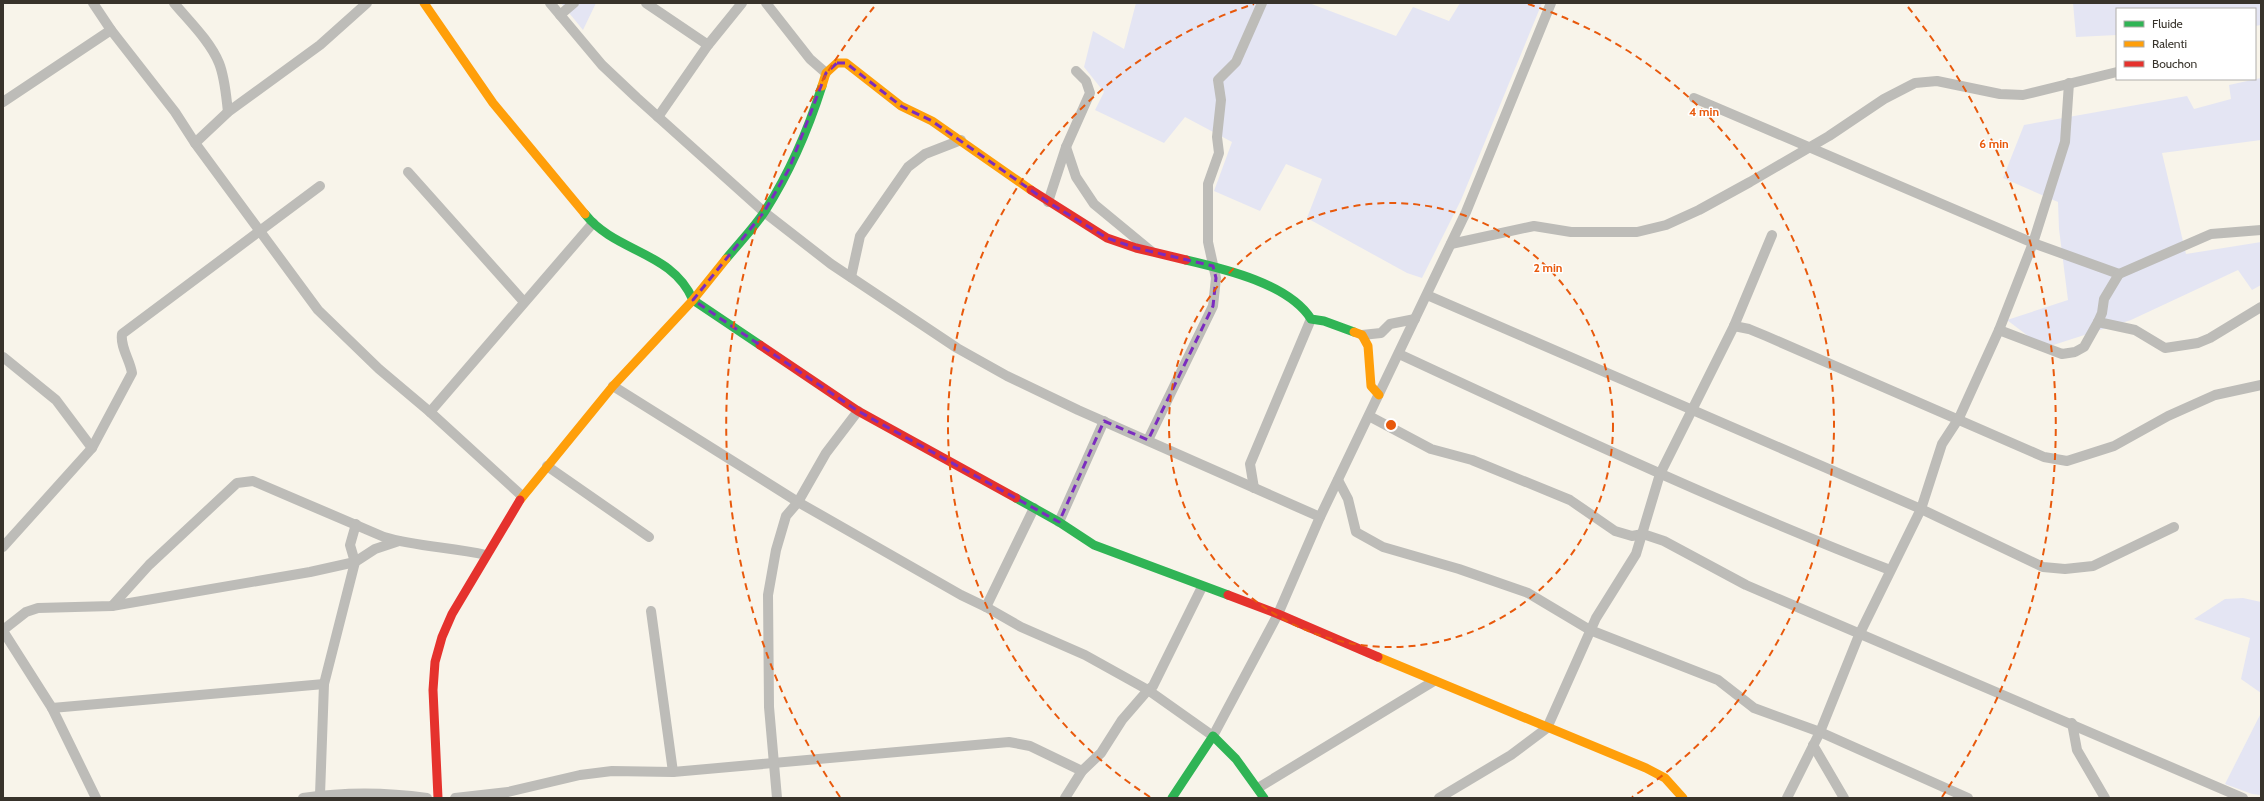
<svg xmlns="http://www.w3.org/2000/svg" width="2264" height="801" font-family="Cabin,sans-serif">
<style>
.green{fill:#e4e5f3}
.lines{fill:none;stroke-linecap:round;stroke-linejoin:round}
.street{stroke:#bdbcb8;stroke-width:10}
.fast{stroke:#30b455;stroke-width:9}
.slow{stroke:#ff9f0a;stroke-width:9}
.jam{stroke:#e5322d;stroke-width:9}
.marked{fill:none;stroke:#7b2cbf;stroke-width:3;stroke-dasharray:8 5;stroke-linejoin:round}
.ring{fill:none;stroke:#e8590c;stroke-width:2;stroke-dasharray:7 5}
.centre{fill:#e8590c;stroke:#fff;stroke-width:2}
.ring-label{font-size:12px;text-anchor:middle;font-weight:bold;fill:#e8590c;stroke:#fff;stroke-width:3;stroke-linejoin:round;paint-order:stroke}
</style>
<rect width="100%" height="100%" fill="#f8f4ea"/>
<g class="green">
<polygon points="561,3 596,3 583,30"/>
<polygon points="1136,3 1309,3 1396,36 1413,7 1449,21 1460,3 1542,3 1461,200 1422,278 1407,273 1307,218 1322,179 1286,164 1260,211 1214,191 1232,142 1185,117 1164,143 1095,110 1104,92 1084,67 1093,31 1124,49"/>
<polygon points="2073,3 2261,3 2261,25 2255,26 2255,9 2117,9 2117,35 2076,37"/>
<polygon points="2261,78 2261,140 2162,153 2186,254 2261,242 2261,285 2252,290 2238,270 2131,320 2044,348 2007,320 2068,300 2059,229 2058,202 2003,178 2024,125 2187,96 2194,109 2231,99 2229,85"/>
<polygon points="2243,598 2261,602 2261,693 2241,679 2250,638 2194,619 2225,599"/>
<polygon points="2261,713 2261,795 2252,794 2225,784"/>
</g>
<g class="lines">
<g class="street">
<polyline points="93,3 111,30 175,112 195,143 318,310 379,369 430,412 522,496"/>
<path d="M174,3C189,21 210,41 219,63C225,78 226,95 228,112"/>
<polyline points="550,3 602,65 637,98 764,212 831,264 957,348 1007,376 1078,410 1320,517"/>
<polyline points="646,3 708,45"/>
<polyline points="766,3 810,59 826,73"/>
<polyline points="560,15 574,3"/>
<polyline points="1694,98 2033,243 2119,274"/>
<polyline points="3,102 111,30"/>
<polyline points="658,117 708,45 742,3"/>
<polyline points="195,143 228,112 320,45 367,3"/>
<polyline points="1066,147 1076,177 1094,204 1151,251"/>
<polyline points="408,172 524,302"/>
<polyline points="1048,202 1066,147 1090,93 1086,81 1076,71"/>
<polyline points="1451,244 1534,226 1571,232 1637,232 1666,225 1699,210 1750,182 1829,136 1884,99 1915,83 1937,81 2000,94 2023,95 2117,72"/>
<polyline points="851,277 860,236 908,167 925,154 961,140"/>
<polyline points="1427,295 1921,509 2043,567 2065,569 2093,566 2174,527"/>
<polyline points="2098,322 2135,330 2165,348 2198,343 2210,338 2261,307"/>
<polyline points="1734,326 1749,329 1766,336 2044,457 2067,461 2114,446 2168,416 2215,395 2261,385"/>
<polyline points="1999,330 2062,354 2075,352 2084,347 2098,322 2102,313 2104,299 2119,274 2211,234 2261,230"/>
<polyline points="1362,335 1381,333 1390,324 1415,319"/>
<path d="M1399,354C1561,429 1723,505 1890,570"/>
<polyline points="3,357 56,400 92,448"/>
<polyline points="613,386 798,502 961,595 986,607 1021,627 1085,655 1148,690 1153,686 1202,587"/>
<polyline points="430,412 593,223"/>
<polyline points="1369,416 1431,449 1472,460 1570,500 1615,531 1632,536 1643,534 1664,541 1746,585 2243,798"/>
<polyline points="1148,440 1213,306 1216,278 1208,242 1208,184 1219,153 1217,137 1221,100 1218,80 1236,62 1262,3"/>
<polyline points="547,466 649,537"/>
<polyline points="1338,480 1348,499 1356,532 1383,547 1459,569 1528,593 1590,630 1718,680 1754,708 1820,732 1968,798"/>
<polyline points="1254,488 1250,464 1311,319"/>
<polyline points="1059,522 1104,421"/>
<path d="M3,547L92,448L132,373C130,360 120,347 122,334L320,186"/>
<path d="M112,606L149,565L237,483L253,481L384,537C417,547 452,547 486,555"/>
<polyline points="986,607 1034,508"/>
<polyline points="651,611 673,772"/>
<polyline points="3,630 26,612 38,608 112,606 310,572 355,562 375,549 399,541"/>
<polyline points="3,631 52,708 96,798"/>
<polyline points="52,708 324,684"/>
<polyline points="2072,723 2077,750 2105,798"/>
<polyline points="1813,745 1844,798"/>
<polyline points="1258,788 1434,681"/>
<polyline points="320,795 324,684 355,562 350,545 356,524"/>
<path d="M303,798C343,792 386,792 427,798"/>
<polyline points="455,798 508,792 580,775 612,771 673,772 1009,742 1030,746 1082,771"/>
<polyline points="777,798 769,707 768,595 776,550 786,516 798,502 826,453 858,411"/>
<polyline points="1065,798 1082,771 1101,753 1122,720 1148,690 1213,736 1278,614 1320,517 1466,212 1551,3"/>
<polyline points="1439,798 1511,755 1547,728 1596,618 1636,554 1660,474 1734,326 1772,235"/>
<polyline points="1787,798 1820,732 1859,635 1921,509 1942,444 1959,418 1999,330 2033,243 2065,142 2069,83"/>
</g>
<g class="fast">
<path d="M585,214C616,253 672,251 693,300L760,345"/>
<path d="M726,259C739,243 754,228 765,211C790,172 808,130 822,86"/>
<path d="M1186,260C1225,269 1289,284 1311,319L1324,321L1354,332"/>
<polyline points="1016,498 1059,522 1094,545 1228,595"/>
<polyline points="1172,798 1213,736 1236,759 1264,798"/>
</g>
<g class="slow">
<polyline points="424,3 493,103 585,214"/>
<polyline points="822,86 826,73 837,63 846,63 901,106 932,121 1031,190"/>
<polyline points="1354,332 1362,335 1368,346 1371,386 1379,395"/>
<polyline points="520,500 613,386 693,300 726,259"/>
<polyline points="1378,657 1646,768 1665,778 1683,798"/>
</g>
<g class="jam">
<polyline points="1031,190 1107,238 1136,248 1186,260"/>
<polyline points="760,345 858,411 1016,498"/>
<polyline points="1228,595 1278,614 1378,657"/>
<polyline points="438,798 433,690 435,662 442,637 452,614 520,500"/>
</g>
</g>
<path class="marked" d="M837,63H846L901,106L932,121L1048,202L1107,238L1136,248L1213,266L1216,278L1213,306L1148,440L1104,421L1059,522L858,411L693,300L764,212L789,169L826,73Z"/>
<g class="ring">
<circle cx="1391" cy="425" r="222"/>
<path d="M1150 797A443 443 0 0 1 1254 4M1528 4A443 443 0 0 1 1632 797"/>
<path d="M840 797A665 665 0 0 1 874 7M1908 7A665 665 0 0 1 1942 797"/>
</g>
<circle cx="1391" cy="425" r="6" class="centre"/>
<g class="ring-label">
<text x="1704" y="116">4 min</text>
<text x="1994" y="148">6 min</text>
<text x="1548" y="272">2 min</text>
</g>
<rect width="2264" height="801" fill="none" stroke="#38332b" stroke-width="8"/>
<rect x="2116" y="8" width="140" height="72" fill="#ffffff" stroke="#afadaa"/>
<rect x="2124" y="21" width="20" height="6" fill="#30b455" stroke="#afadaa"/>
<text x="2152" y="28" font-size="12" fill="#38332b">Fluide</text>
<rect x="2124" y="41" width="20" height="6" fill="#ff9f0a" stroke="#afadaa"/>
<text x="2152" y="48" font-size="12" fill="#38332b">Ralenti</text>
<rect x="2124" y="61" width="20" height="6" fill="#e5322d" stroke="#afadaa"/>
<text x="2152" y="68" font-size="12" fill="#38332b">Bouchon</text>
</svg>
